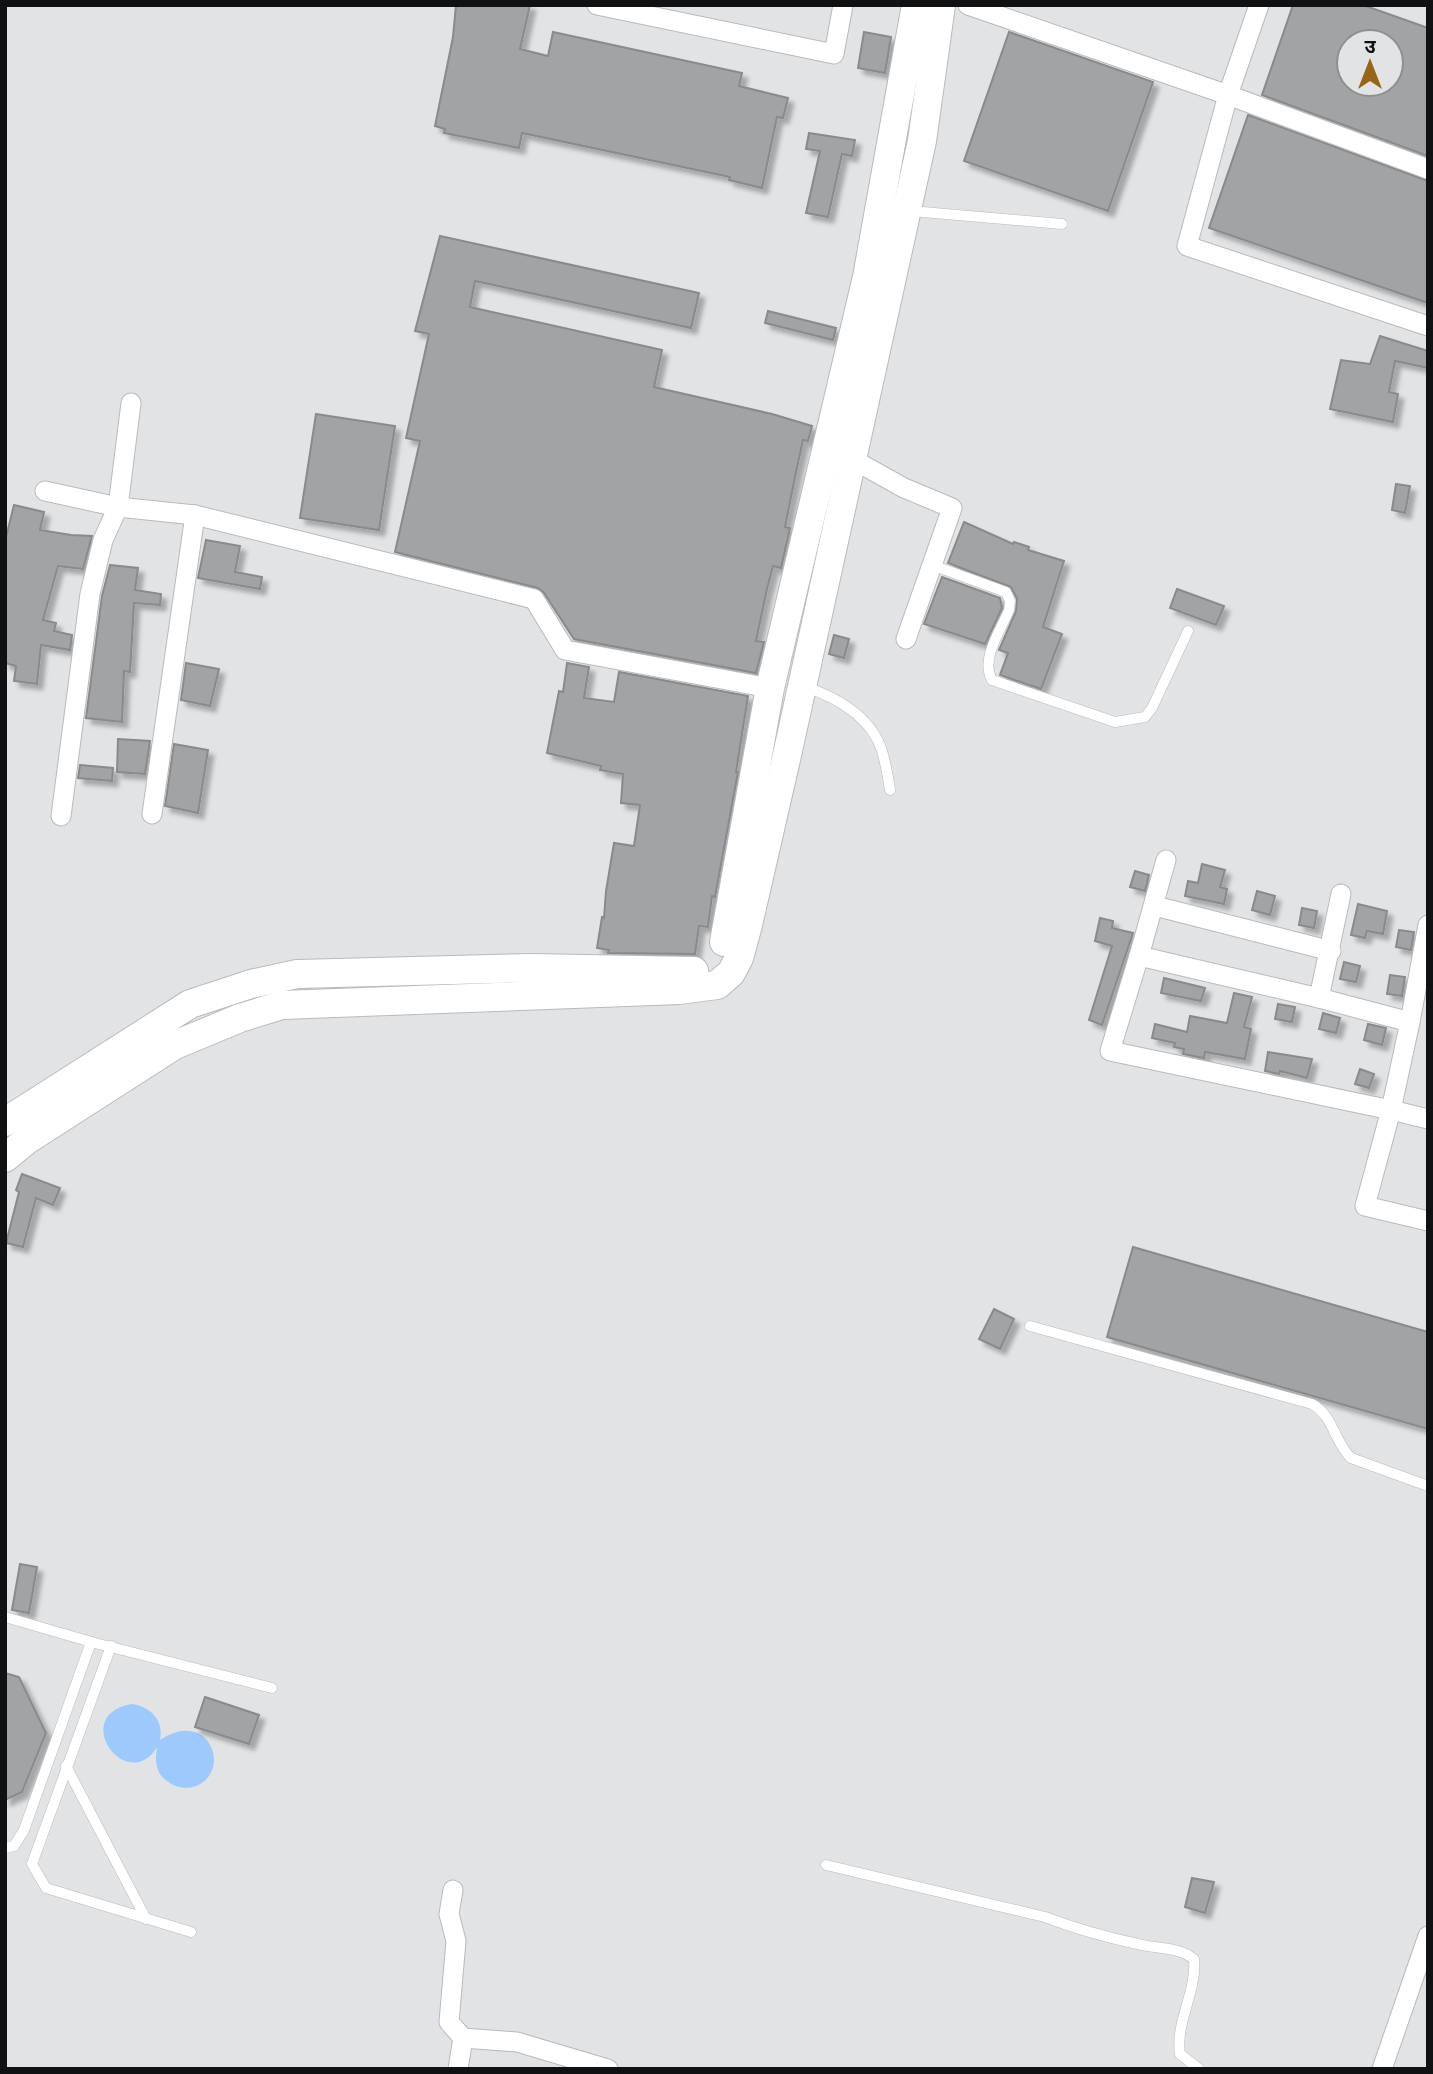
<svg xmlns="http://www.w3.org/2000/svg" width="1433" height="2074" font-family="Commissioner,'Noto Sans Devanagari',sans-serif">
<style>
.green{fill:#9dc9fd}
.building{fill:#a1a3a5;stroke:#888a8c;stroke-width:2;fill-rule:evenodd;filter:url(#shadow)}
.lines{fill:none;stroke-linecap:round;stroke-linejoin:round}
.lane-casing{stroke:#b8babd;stroke-width:11}
.street-casing{stroke:#b8babd;stroke-width:21}
.secondary-casing{stroke:#b8babd;stroke-width:30}
.lane{stroke:#fff;stroke-width:10}
.street{stroke:#fff;stroke-width:19}
.secondary{stroke:#fff;stroke-width:28}
</style>
<defs>
<filter id="shadow"><feDropShadow dx="5.5" dy="5.5" stdDeviation="2" flood-color="#0004"/></filter>
</defs>
<rect width="100%" height="100%" fill="#e1e3e5"/>
<path class="green" d="M132,1704C151,1707 164,1720 160,1740C212,1706 233,1776 193,1787C184,1789 174,1787 167,1781C155,1773 155,1759 157,1747C127,1796 68,1715 132,1704Z"/>
<g class="building">
<polygon points="456,5 530,5 520,49 548,56 553,32 742,73 739,86 788,98 783,118 777,117 762,188 729,180 730,177 522,133 519,148 444,133 445,129 435,126 453,37"/>
<path d="M1293,5H1363L1428,28V156L1262,95ZM1349,42H1391V84H1349Z"/>
<polygon points="864,32 891,37 885,73 858,68"/>
<polygon points="1009,32 1153,82 1108,211 964,161"/>
<polygon points="1248,115 1428,181 1428,303 1209,228"/>
<polygon points="809,133 855,140 852,156 842,154 828,217 806,213 820,151 806,149"/>
<polygon points="440,236 699,293 691,328 475,281 470,307 662,350 654,387 772,414 812,426 808,441 803,440 795,477 785,527 790,528 781,568 773,566 767,589 756,641 764,642 756,673 574,639 544,593 538,588 395,552 420,441 406,438 429,334 415,331"/>
<polygon points="768,311 836,328 833,340 765,323"/>
<polygon points="1380,336 1428,351 1428,368 1395,361 1389,392 1398,394 1393,422 1330,409 1341,360 1370,364"/>
<polygon points="316,414 395,426 379,530 300,518"/>
<polygon points="1396,484 1410,486 1405,513 1392,510"/>
<polygon points="14,505 44,512 40,530 71,535 92,536 83,569 58,566 43,620 56,623 54,631 72,635 70,650 41,645 37,684 14,681 16,666 5,663 5,541"/>
<polygon points="964,522 1013,544 1014,542 1029,547 1028,550 1064,561 1043,627 1062,634 1041,689 1000,675 1008,653 999,650 1016,611 1017,599 1011,587 948,563"/>
<polygon points="206,540 240,546 235,572 262,577 260,589 198,578"/>
<polygon points="110,565 138,568 135,590 161,594 160,605 134,603 130,672 124,671 122,722 86,718 102,596"/>
<polygon points="942,577 1000,598 1002,608 985,644 924,624"/>
<polygon points="1177,589 1224,606 1216,625 1170,608"/>
<polygon points="834,635 849,639 844,658 829,654"/>
<polygon points="186,663 219,669 210,706 181,700"/>
<polygon points="567,663 589,667 584,698 614,702 619,672 748,696 736,772 738,772 715,897 712,896 708,927 699,926 695,954 608,953 609,950 597,948 602,917 604,918 606,891 614,843 634,846 640,805 621,803 623,774 600,770 601,766 547,753 559,691 563,692"/>
<polygon points="118,739 150,741 145,774 117,772"/>
<polygon points="174,744 208,750 198,813 165,806"/>
<polygon points="80,765 113,768 112,781 78,778"/>
<polygon points="1202,864 1225,870 1220,887 1227,889 1224,904 1185,896 1188,881 1198,883"/>
<polygon points="1135,871 1149,875 1145,891 1130,887"/>
<polygon points="1257,891 1275,896 1270,915 1252,910"/>
<polygon points="1358,904 1387,911 1383,934 1367,931 1365,938 1351,935"/>
<polygon points="1302,908 1317,911 1314,928 1299,925"/>
<polygon points="1100,918 1113,921 1112,928 1133,933 1102,1025 1089,1020 1112,946 1095,941"/>
<polygon points="1399,930 1414,932 1411,950 1396,947"/>
<polygon points="1344,962 1360,966 1356,982 1340,979"/>
<polygon points="1390,975 1405,977 1402,996 1387,994"/>
<polygon points="1164,978 1205,988 1201,1001 1161,993"/>
<polygon points="1234,993 1252,997 1244,1027 1251,1029 1245,1059 1205,1052 1204,1058 1183,1054 1184,1049 1174,1047 1175,1043 1152,1038 1155,1024 1187,1032 1190,1016 1227,1023"/>
<polygon points="1278,1004 1295,1007 1292,1022 1275,1019"/>
<polygon points="1323,1013 1340,1018 1336,1033 1319,1029"/>
<polygon points="1368,1024 1386,1028 1382,1045 1364,1040"/>
<polygon points="1268,1052 1312,1059 1307,1078 1280,1071 1279,1074 1265,1071"/>
<polygon points="1360,1069 1374,1074 1369,1088 1355,1084"/>
<polygon points="22,1174 60,1188 53,1205 36,1198 23,1247 6,1243 19,1192 16,1190"/>
<polygon points="1133,1247 1428,1332 1428,1429 1107,1337"/>
<polygon points="994,1309 1014,1319 1000,1349 979,1339"/>
<polygon points="20,1564 37,1567 29,1613 12,1610"/>
<polygon points="5,1673 19,1677 46,1733 22,1792 5,1800"/>
<polygon points="205,1697 259,1715 249,1744 195,1727"/>
<polygon points="1192,1878 1214,1882 1205,1913 1185,1907"/>
</g>
<g class="lines">
<g class="lane-casing">
<g id="lane">
<polyline points="911,211 1062,224"/>
<path d="M932,565L1006,592L1010,601L1009,610C1001,630 980,659 992,680L1115,722L1145,717L1152,708L1188,631"/>
<path d="M803,686C836,697 871,716 882,751C886,764 888,777 890,790"/>
<path d="M1030,1326L1312,1404C1334,1416 1334,1442 1351,1458L1428,1486"/>
<polyline points="5,1617 95,1643 272,1688"/>
<polyline points="111,1646 32,1864 46,1888 191,1932"/>
<polyline points="66,1766 146,1919"/>
<polyline points="5,1848 14,1846 24,1830 91,1642"/>
<path d="M826,1865L1045,1917C1076,1929 1109,1938 1142,1945C1161,1949 1178,1947 1194,1959C1197,1992 1175,2022 1180,2054L1199,2069"/>
</g>
</g>
<g class="street-casing">
<g id="street">
<polyline points="597,5 834,54 843,5"/>
<polyline points="968,5 1228,95 1428,169"/>
<polyline points="1259,5 1228,95 1187,246 1428,326"/>
<polyline points="852,459 904,488 952,508 906,639"/>
<polyline points="45,491 118,507 195,515 534,599 565,650 770,688"/>
<polyline points="152,814 195,515"/>
<polyline points="61,816 90,594 103,540 118,507 131,403"/>
<polyline points="1166,860 1139,956 1319,998 1410,1022"/>
<polyline points="1155,906 1331,951"/>
<polyline points="1139,956 1110,1051 1391,1110 1410,1022 1428,925"/>
<polyline points="1319,998 1341,894"/>
<polyline points="1428,1119 1391,1110 1365,1206 1428,1221"/>
<polyline points="453,1890 449,1914 456,1941 449,2022 463,2038 517,2042 608,2069"/>
<polyline points="458,2069 463,2038"/>
<polyline points="1382,2069 1428,1936"/>
</g>
</g>
<g class="secondary-casing">
<g id="secondary">
<polyline points="724,942 770,688 867,277 916,5"/>
<polyline points="5,1122 190,1004 251,984 297,974 531,968 694,971"/>
<polyline points="5,1158 27,1140 175,1045 240,1018 282,1005 679,990 717,985 731,973 739,958 748,925 787,755 922,141 941,5"/>
</g>
</g>
<use href="#lane" class="lane"/>
<use href="#street" class="street"/>
<use href="#secondary" class="secondary"/>
</g>
<rect width="1433" height="2074" fill="none" stroke="#101112" stroke-width="14"/>
<g transform="translate(1370 63)"><circle r="33" fill="#e1e3e5" stroke="#8d8f91" stroke-width="2"/>
<path d="M0-5L12 26L0 18L-12 26Z" fill="#966517"/>
<text y="-10" font-size="19" font-weight="bold" text-anchor="middle" fill="#101112">उ</text>
</g>
</svg>
